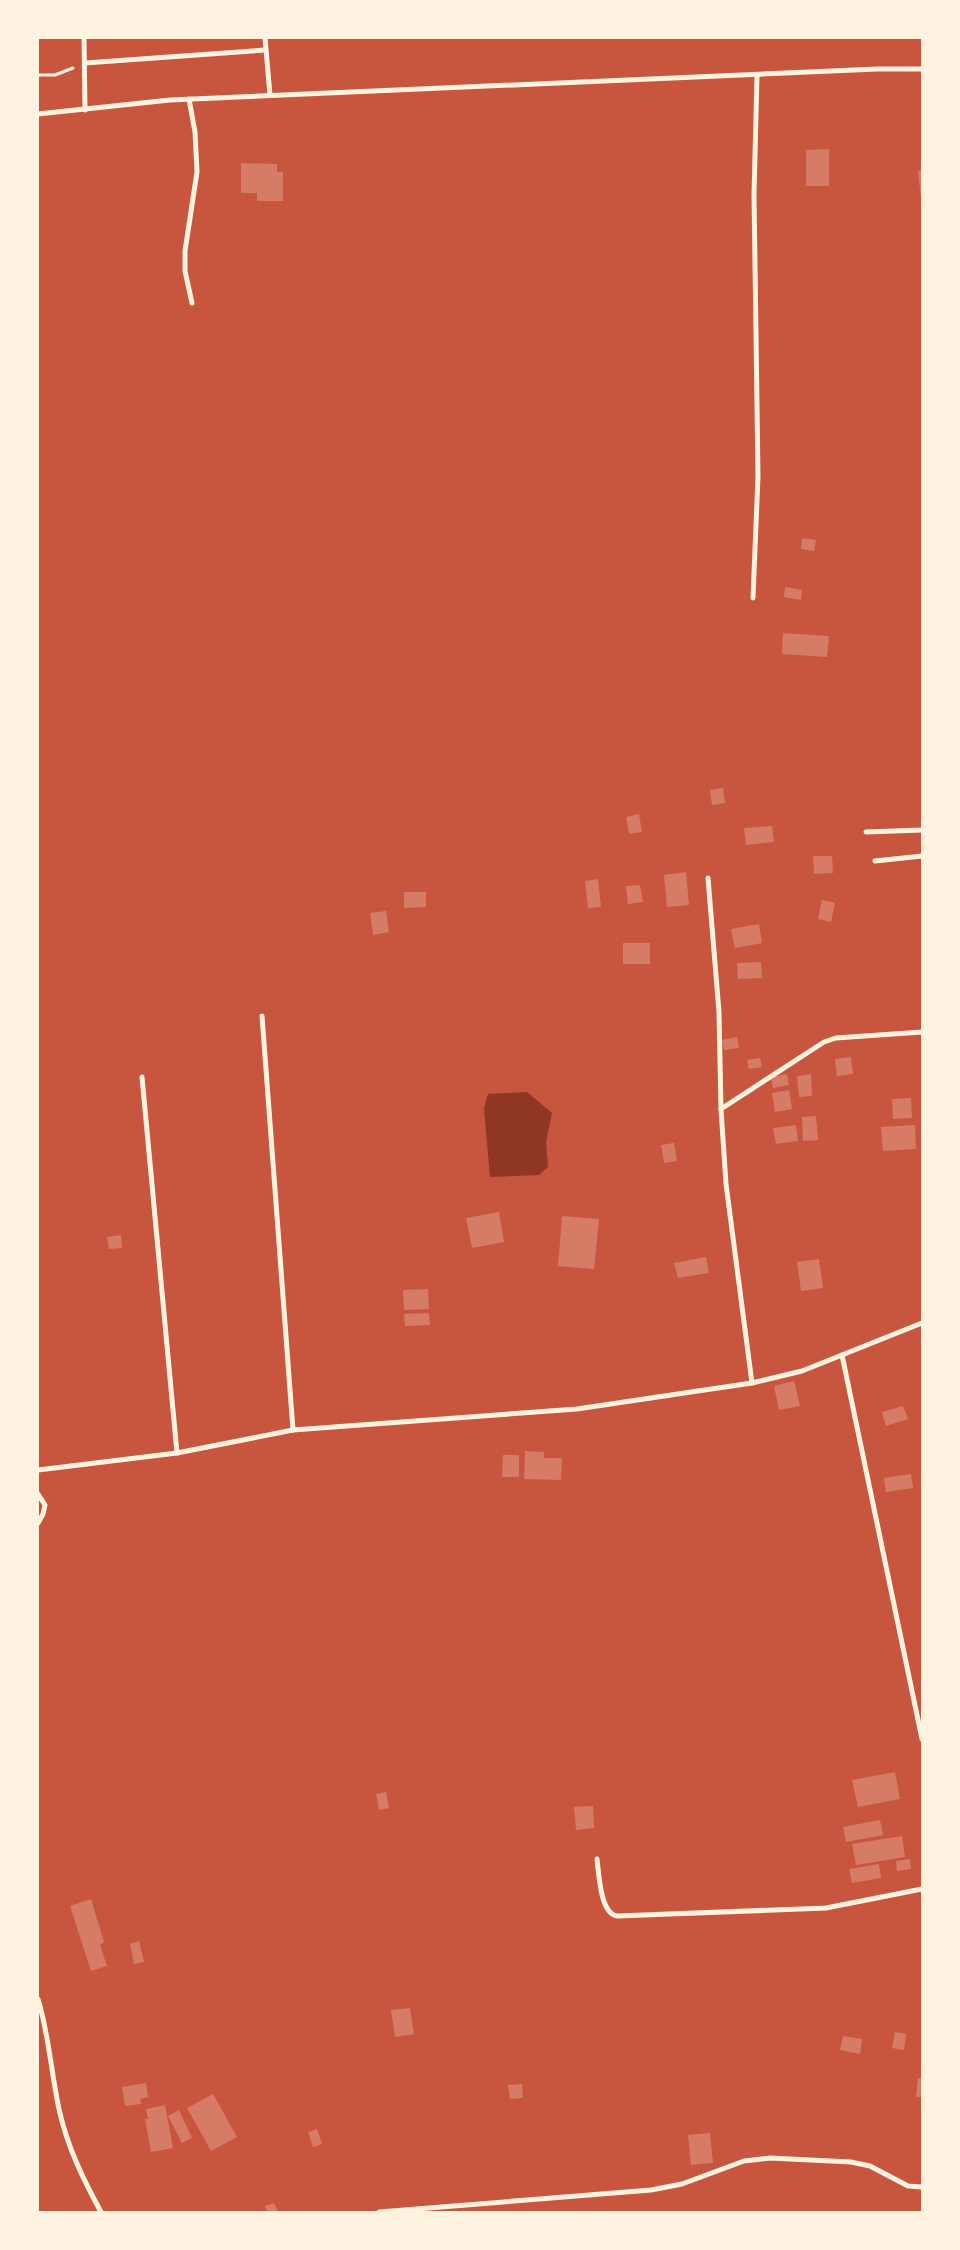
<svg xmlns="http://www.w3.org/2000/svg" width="960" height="2250" font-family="'Roboto Serif',serif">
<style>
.water{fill:#8f3625}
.building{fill:#d67c66}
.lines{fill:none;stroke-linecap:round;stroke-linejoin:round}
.path{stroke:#fff3e0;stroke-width:3}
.minor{stroke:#fff3e0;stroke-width:5}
</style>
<rect width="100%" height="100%" fill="#c8553d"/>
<polygon class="water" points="527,1092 552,1113 546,1142 548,1167 539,1175 490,1177 484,1108 488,1094"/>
<g class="building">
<polygon points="829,149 829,186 806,186 806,150"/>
<polygon points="241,163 277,164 277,172 283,172 283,201 257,201 257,193 241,193"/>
<polygon points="922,170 922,198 921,198 918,171"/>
<polygon points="802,538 816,540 814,551 801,549"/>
<polygon points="785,587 802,590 801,600 784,597"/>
<polygon points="783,633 829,636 827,657 782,654"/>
<polygon points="723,788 725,803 712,805 710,790"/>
<polygon points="639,814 642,832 629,834 626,817"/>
<polygon points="772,826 774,842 746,845 744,828"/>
<polygon points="813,856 832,856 833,873 814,874"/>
<polygon points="686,872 689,905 667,907 664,875"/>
<polygon points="598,879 601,907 588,908 585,881"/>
<polygon points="640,885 643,902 628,904 626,886"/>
<polygon points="404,892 426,892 426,907 404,908"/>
<polygon points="822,900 835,903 831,922 818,919"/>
<polygon points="386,911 389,932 373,935 370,913"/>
<polygon points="759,924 762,943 735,948 731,929"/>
<rect x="623" y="943" width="27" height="21"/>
<polygon points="761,962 762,978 738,979 737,963"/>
<polygon points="737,1037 739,1048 724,1050 722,1040"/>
<polygon points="851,1057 853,1074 837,1076 835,1059"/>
<polygon points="760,1058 762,1067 749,1069 747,1060"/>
<polygon points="787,1074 789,1085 773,1088 771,1077"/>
<polygon points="811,1074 812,1096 799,1097 797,1076"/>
<polygon points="789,1090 792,1109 775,1112 772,1093"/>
<polygon points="911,1098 912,1118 893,1119 892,1099"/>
<polygon points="816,1116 818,1140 803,1141 802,1117"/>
<polygon points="796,1125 798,1141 776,1144 773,1128"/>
<polygon points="915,1125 916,1149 883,1151 881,1127"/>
<polygon points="674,1143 677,1161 664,1163 661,1145"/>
<polygon points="499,1212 504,1242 472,1248 466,1218"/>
<polygon points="562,1216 599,1219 594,1269 558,1266"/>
<polygon points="121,1235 122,1248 109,1249 107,1237"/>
<polygon points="706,1257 709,1273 678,1278 674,1263"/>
<polygon points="819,1259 823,1288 801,1291 797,1262"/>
<polygon points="428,1289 429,1309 404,1310 403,1290"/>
<polygon points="429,1313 430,1325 405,1326 404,1314"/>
<polygon points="794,1381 800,1406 779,1410 774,1386"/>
<polygon points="903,1406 908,1419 886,1426 882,1412"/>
<polygon points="525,1451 544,1452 544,1458 562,1458 561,1480 524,1479"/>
<polygon points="503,1455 519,1455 519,1477 502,1477"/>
<polygon points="911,1474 913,1488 886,1492 884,1478"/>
<polygon points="895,1772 900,1799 858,1807 852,1780"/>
<polygon points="386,1792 389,1808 379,1810 376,1794"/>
<polygon points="593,1806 594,1828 576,1830 574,1807"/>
<polygon points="880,1820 883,1835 846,1842 843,1827"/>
<polygon points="902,1836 905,1857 856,1865 852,1844"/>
<polygon points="910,1859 911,1869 897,1871 896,1861"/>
<polygon points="879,1864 881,1878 852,1883 849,1869"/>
<polygon points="91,1899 104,1942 100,1945 107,1966 91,1971 70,1906"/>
<polygon points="139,1941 144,1962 134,1964 130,1944"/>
<polygon points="410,2008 414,2034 395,2037 391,2010"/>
<polygon points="895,2032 906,2034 904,2050 892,2048"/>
<polygon points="843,2036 862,2039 860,2054 840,2050"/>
<polygon points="918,2078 922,2078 922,2097 916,2097"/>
<polygon points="146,2083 148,2097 140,2099 141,2104 125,2106 122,2087"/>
<polygon points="522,2084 523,2098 510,2099 508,2085"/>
<polygon points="213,2094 237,2137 211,2151 187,2108"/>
<polygon points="165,2105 173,2148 151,2152 145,2119 148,2119 146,2109"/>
<polygon points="179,2110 192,2138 182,2143 168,2116"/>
<polygon points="317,2129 322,2144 313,2147 308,2132"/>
<polygon points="710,2133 713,2163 691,2165 688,2135"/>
<polygon points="274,2203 278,2212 267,2212 265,2206"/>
</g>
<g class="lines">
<polyline class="path" points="38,75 55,75 73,68"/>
<g class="minor">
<polyline points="84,38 85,110"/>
<polyline points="265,38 270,95"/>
<polyline points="85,63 265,50"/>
<polyline points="189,99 195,132 197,172 185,251 185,271 192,303"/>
<polyline points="38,114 170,100 877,69 922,69"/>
<polyline points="753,598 758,476 754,195 757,75"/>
<polyline points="866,832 922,830"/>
<polyline points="875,861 922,856"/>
<polyline points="708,878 719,1012 721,1109 726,1184 752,1383"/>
<polyline points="262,1016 293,1430"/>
<polyline points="142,1077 177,1453"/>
<polyline points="721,1109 824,1042 836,1038 922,1032"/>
<polyline points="842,1355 922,1323"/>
<polyline points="38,1470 177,1453 293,1430 577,1409 691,1392 752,1383 802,1371 842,1355 922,1739"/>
<polyline points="38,1494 45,1505 43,1514 38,1523"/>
<path d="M597,1859C599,1874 600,1913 617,1916L826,1908L922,1889"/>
<path d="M38,1999C49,2035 51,2072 59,2109C67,2146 83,2179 101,2212"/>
<polyline points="379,2212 651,2190 682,2184 744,2161 770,2158 851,2162 870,2166 908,2186 922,2187"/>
</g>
</g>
<rect width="960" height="2250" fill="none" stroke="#fff3e0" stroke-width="78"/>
</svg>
